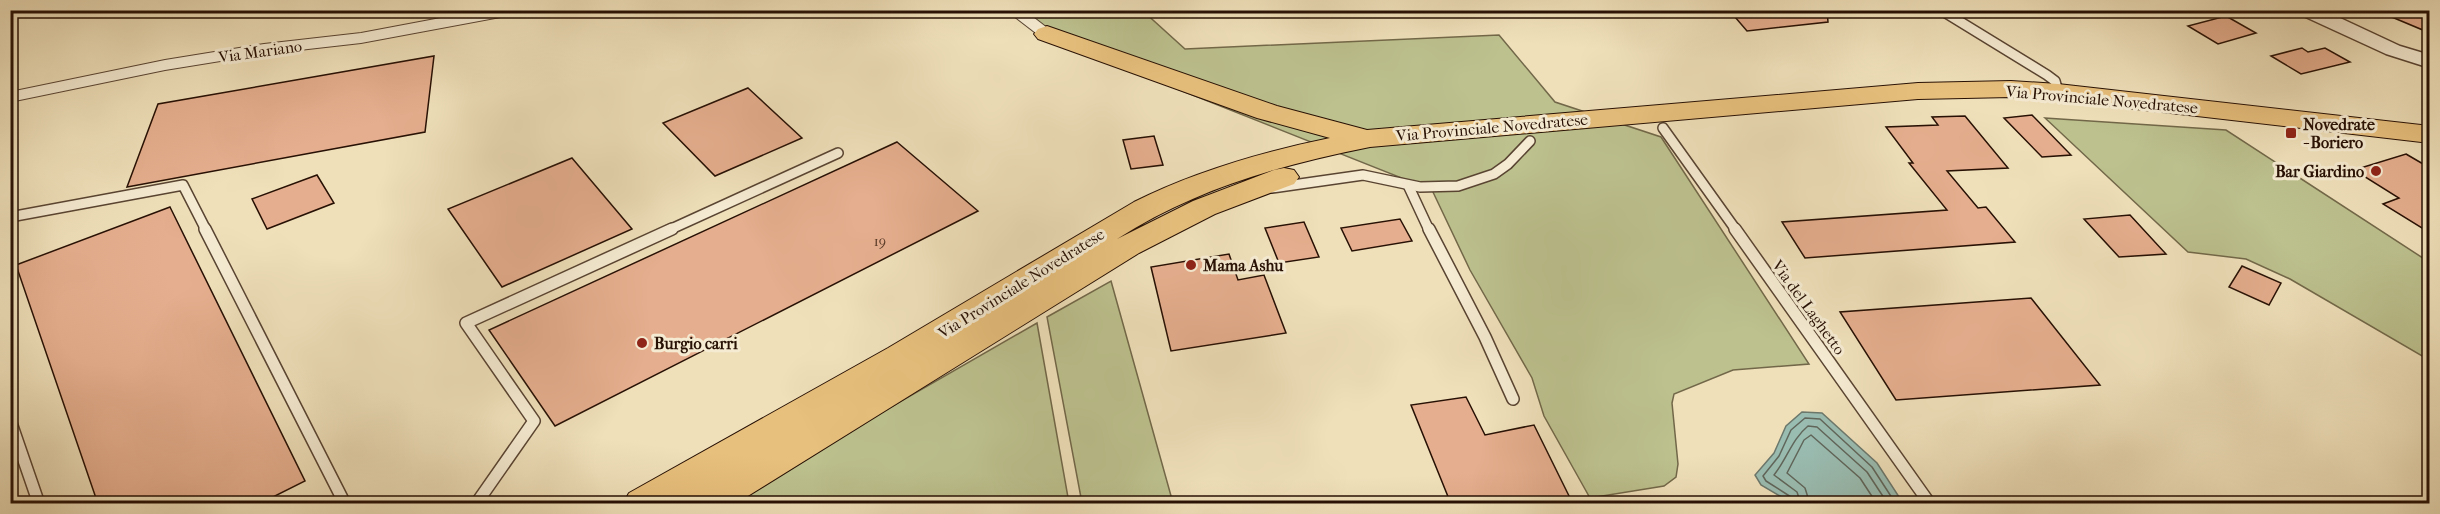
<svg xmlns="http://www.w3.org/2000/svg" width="2440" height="514" font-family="'IM FELL French Canon',serif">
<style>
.green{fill:#bcc18e;stroke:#726849;stroke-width:1.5}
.water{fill:#9abdb2;stroke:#6c786c;stroke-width:1.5}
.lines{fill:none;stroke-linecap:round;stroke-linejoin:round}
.shore{stroke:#60665b;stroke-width:1.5}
.building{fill:#e5ae8e;stroke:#271004;stroke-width:1.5}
.service-far1-casing{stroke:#594432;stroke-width:12}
.service-casing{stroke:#594432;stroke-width:14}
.minor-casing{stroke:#594432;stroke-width:2}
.tertiary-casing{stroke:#594432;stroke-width:3}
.primary-casing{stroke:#271004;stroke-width:2}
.service-far1{stroke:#f5ebd2;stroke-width:9}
.service{stroke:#f5ebd2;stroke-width:11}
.minor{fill:#f5ebd2;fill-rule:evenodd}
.tertiary{fill:#f5ebd2;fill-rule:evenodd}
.primary{fill:#e8c07d;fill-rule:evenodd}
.poi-dot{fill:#8f2418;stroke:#f5ebd2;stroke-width:2}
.labels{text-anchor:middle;stroke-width:6;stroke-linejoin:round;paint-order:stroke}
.number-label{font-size:14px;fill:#563826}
.street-label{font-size:16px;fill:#271004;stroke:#f5ebd2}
.poi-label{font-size:16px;font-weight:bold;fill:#271004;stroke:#f5ebd2;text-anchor:start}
</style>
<rect width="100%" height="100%" fill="#efe0ba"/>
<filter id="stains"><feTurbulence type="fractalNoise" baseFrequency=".00333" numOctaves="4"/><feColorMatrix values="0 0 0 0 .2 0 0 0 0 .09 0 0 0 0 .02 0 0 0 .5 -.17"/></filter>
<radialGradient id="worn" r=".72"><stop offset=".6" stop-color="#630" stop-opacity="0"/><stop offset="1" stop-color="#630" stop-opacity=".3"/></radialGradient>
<g class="green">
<polygon points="1013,11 1143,11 1185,49 1499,35 1555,102 1661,137 1809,364 1733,370 1674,394 1672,403 1678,464 1676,477 1664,486 1590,498 1544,416 1532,378 1470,270 1432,190 1036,33"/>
<polygon points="2045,118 2226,130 2429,262 2429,360 2290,279 2246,259 2188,252"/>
<polygon points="1111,281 1173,503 1082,503 1047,317"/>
<polygon points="1037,323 1069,503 724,503"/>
</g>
<polygon class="water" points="1802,412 1822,413 1877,463 1903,503 1792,503 1761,485 1755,475 1774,453 1786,426"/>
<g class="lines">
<g class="shore">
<polyline points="1793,504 1791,497 1766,481 1763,476 1779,456 1791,430 1805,418 1820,419 1872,467 1896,504"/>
<path d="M1801,504L1797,492L1774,475C1787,459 1792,439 1808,426L1817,427L1867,472L1888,504"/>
<polyline points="1810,504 1805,488 1787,473 1804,440 1811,435 1860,478 1877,504"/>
</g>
</g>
<g class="building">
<polygon points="1729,10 1827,10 1828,22 1747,31"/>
<polygon points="2375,10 2423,10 2430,13 2430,33"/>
<polygon points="2226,16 2256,33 2218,44 2188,26"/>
<polygon points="2302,48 2308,52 2325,48 2350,62 2301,74 2271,56"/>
<polygon points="434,56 425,132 127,187 158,104"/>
<polygon points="748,88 802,138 715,176 663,123"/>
<polygon points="2032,115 2071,155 2042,157 2004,118"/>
<polygon points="1965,116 2008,168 1947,171 1978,208 1986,207 2015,242 1805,258 1782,222 1947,210 1909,163 1913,163 1886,127 1938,125 1932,117"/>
<polygon points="1154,136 1163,165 1131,169 1123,140"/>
<polygon points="897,142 978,211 555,426 489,330"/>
<polygon points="2406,154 2430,168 2430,233 2383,204 2399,198 2354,170"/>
<polygon points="572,158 632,229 502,287 448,209"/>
<polygon points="317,175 334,203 267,229 252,199"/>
<polygon points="170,207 305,481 259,504 98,504 16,265"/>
<polygon points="2130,215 2166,254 2119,257 2084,219"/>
<polygon points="1400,219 1412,241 1352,251 1341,228"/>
<polygon points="1304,222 1319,257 1279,263 1265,228"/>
<polygon points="1229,254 1238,280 1264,275 1286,333 1171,351 1151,267"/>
<polygon points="2242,266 2281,283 2269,305 2229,287"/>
<polygon points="2031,298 2100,385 1896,400 1840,312"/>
<polygon points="1466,397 1485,435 1534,425 1573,504 1451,504 1411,405"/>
</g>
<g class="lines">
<g class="service-far1-casing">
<g id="service-far1">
<polyline points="1941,10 2047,75 2055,81 2058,92"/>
<polyline points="1663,128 1736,230"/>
<polyline points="1408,185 1429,230"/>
<polyline points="1272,188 1363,175 1420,187 1458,186 1494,174 1508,164 1530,141"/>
<polyline points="10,217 183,185 206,230"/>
<polyline points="669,230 838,153"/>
</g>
</g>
<g class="service-casing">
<g id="service">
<polyline points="205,229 345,504"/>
<polyline points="1429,229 1485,337 1513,399"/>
<polyline points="1735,229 1930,504"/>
<polyline points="10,420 39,504"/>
<polyline points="476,504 534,421 466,323 672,229"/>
</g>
</g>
<g class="minor-casing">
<g id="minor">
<polygon points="483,10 518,10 511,15 361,43 264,54 165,70 10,102 10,92 165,60 264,44 361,33"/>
<polygon points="1006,10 1024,10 1055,34 1053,37 1041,37"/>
</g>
</g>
<g class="tertiary-casing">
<polygon id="tertiary" points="2297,10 2323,10 2400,46 2430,55 2430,68 2386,54 2299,14"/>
</g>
<g class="primary-casing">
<path id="primary" d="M1047,26L1277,106L1367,130L1918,83L2011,81L2058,84L2430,126V143L2058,100L2011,97L1918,99L1370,147C1280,165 1195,189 1117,239L1193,201L1274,170L1284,168L1294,170L1299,177L1294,184L1215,214L1139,253L735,504H684L688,496L675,504H623L629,493L888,348L1134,202C1196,171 1262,152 1330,138L1257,118L1038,39L1034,34L1038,29Z"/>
</g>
<use href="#service-far1" class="service-far1"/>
<use href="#service" class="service"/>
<use href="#minor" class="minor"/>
<use href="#tertiary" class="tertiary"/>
<use href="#primary" class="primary"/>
</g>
<g class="poi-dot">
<rect x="2285" y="127" width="12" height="12" rx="3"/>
<circle cx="2376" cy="171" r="6"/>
<circle cx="1191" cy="265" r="6"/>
<circle cx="642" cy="343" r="6"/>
</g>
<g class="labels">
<g class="number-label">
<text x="880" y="246">19</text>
</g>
<g class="street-label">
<text transform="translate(260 51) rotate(-8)" y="6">Via Mariano</text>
<text transform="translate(2102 99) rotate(5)" y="6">Via Provinciale Novedratese</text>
<text transform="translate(1492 127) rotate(-5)" y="6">Via Provinciale Novedratese</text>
<text transform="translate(1021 283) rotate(-32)" y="6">Via Provinciale Novedratese</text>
<text transform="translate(1809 307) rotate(54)" y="6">Via del Laghetto</text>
</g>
<g class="poi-label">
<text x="2303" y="130">Novedrate<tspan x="2303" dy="18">- Boriero</tspan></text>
<text x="2364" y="177" text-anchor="end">Bar Giardino</text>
<text x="1203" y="271">Mama Ashu</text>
<text x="654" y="349">Burgio carri</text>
</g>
</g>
<rect width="2440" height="514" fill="none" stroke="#efe0ba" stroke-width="36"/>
<rect x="12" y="12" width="2416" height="490" fill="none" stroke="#271004" stroke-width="3"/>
<rect x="18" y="18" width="2404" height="478" fill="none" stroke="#271004" stroke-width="1.5"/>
<rect width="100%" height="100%" filter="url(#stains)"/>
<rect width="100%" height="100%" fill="url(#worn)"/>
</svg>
